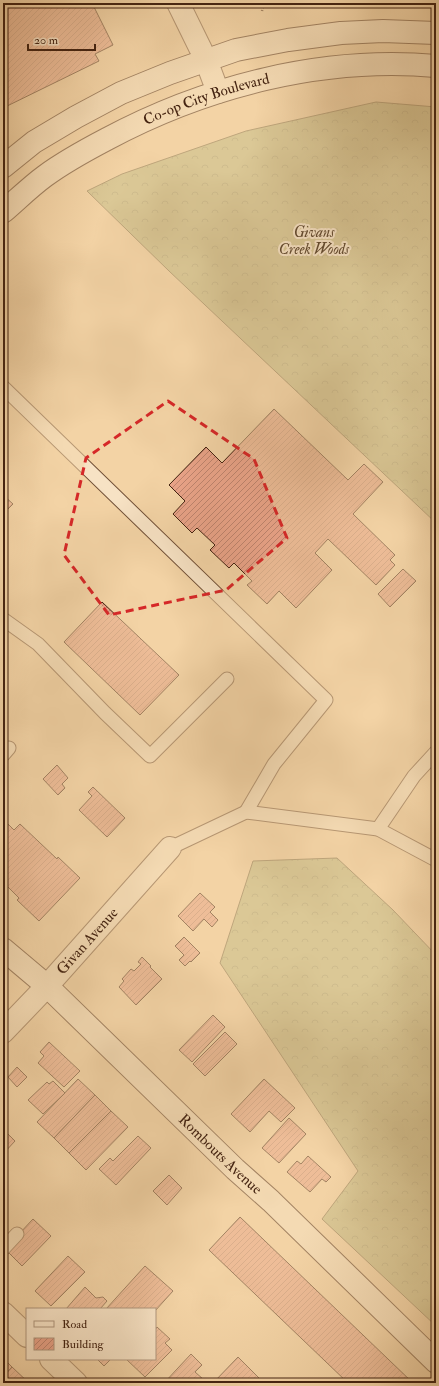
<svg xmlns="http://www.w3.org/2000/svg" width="439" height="1386" font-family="'IM FELL Double Pica',serif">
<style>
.forest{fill:url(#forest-crowns);stroke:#816f4a}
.building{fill:url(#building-hatch);stroke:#442311}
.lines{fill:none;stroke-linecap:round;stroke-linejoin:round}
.lane-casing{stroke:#704f36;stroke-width:15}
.street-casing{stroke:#704f36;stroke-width:24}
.secondary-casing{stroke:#442311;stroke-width:24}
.path{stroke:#442311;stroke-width:2.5;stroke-dasharray:1 2;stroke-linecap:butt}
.lane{stroke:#f7e2c4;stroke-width:13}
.street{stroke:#f7e2c4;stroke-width:22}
.secondary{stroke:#f7e2c4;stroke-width:22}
.marked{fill:none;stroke:#d62828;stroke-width:3;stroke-dasharray:8 5;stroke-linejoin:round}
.labels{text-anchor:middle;stroke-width:4;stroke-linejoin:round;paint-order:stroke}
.street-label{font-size:15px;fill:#442311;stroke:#f7e2c4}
.park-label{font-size:15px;font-style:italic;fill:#62492e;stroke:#f7e2c4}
</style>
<defs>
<pattern id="forest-crowns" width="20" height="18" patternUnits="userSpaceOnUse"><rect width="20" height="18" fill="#bebb84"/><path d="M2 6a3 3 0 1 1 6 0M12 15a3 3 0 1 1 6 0" fill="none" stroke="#a4a071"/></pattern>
<pattern id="building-hatch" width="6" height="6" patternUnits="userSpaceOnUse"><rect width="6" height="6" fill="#e9a388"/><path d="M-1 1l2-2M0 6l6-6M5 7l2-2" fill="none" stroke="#be846e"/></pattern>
</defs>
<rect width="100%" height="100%" fill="#f3d3a5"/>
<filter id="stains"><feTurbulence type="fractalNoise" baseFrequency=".005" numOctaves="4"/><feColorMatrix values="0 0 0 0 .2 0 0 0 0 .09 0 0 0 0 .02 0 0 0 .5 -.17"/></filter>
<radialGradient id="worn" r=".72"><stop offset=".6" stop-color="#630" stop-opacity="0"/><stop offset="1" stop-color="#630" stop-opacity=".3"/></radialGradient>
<g class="forest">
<polygon points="376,102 436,107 436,523 169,271 87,191 122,174 246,131"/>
<polygon points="337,858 393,910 436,955 436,1326 322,1219 358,1171 220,963 253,861"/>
</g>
<g class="building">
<polygon points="3,3 92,3 113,45 95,54 99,61 3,108"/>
<polygon points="274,409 348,480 364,464 383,482 353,514 395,555 390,560 395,565 376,585 328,539 315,553 332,570 296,608 279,591 267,604 247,585 252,581 234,563 229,568 210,550 215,545 197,528 192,533 173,514 185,501 169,485 206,447 222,463"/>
<polygon points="3,495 13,504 3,514"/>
<polygon points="403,569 416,581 390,607 378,594"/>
<polygon points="102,602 179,675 140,715 64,642"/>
<polygon points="57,765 68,778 62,784 65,788 58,795 43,779"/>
<polygon points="93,787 125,818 107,837 79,810 92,796 88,792"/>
<polygon points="3,819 14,830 20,824 57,859 58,857 80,878 39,921 17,900 19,898 3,882"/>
<polygon points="200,893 215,907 210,912 218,920 212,927 204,919 193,931 178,916"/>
<polygon points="184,937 200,953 191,962 190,961 185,966 179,960 184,955 175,946"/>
<polygon points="142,957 151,966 150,967 162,979 136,1005 119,987 124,981 122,979 131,969 134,971 141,964 138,962"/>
<polygon points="213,1015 225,1027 192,1062 179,1050"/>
<polygon points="225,1032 237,1044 205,1076 193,1064"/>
<polygon points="49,1042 80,1071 64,1087 38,1063 44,1056 40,1052"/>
<polygon points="17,1067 27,1077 17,1087 8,1077"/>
<polygon points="78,1079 95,1095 54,1138 37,1122"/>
<polygon points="264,1079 295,1108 281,1122 269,1111 250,1132 231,1114"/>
<polygon points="53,1081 65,1093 43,1114 28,1100 47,1082 49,1084"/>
<polygon points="95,1095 111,1111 69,1153 54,1138"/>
<polygon points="111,1111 128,1127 86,1170 69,1153"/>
<polygon points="289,1118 306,1134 279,1163 262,1148"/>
<polygon points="3,1129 15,1141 3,1154"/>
<polygon points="138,1136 151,1148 116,1185 99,1169 110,1158 113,1161"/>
<polygon points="308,1156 331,1177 326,1182 322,1179 310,1192 287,1172 297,1161 301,1164"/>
<polygon points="169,1175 182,1188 167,1205 153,1191"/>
<polygon points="240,1217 413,1383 348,1383 209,1250"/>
<polygon points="33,1219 51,1236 22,1266 5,1249"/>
<polygon points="68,1256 85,1272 51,1306 35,1291"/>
<polygon points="145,1266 173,1291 155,1311 155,1309 106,1309"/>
<polygon points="85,1287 96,1298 103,1297 107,1301 100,1309 66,1309"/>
<polygon points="157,1327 170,1339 165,1343 172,1350 145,1377 126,1359 155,1359 155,1330"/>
<polygon points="191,1354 202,1365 195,1372 203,1379 199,1383 164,1383"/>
<polygon points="238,1357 264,1383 213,1383"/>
<polygon points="3,1358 12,1367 3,1377"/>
<polygon points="97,1359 111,1359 104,1366"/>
<polygon points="12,1367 29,1383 3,1383 3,1377"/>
</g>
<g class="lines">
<g class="lane-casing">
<g id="lane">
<polyline points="3,387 326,700 274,764 246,812"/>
<polyline points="3,619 38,644 105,713 150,756 227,679"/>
<polyline points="3,755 9,748"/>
<polyline points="378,829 414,776 436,752"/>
<polyline points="170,848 246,812 378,829 436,860"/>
<polyline points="3,1249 17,1234"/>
</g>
</g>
<g class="street-casing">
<g id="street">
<polyline points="178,3 206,60 218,92"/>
<path id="s1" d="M3,1032L47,986L170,848"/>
<polyline points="3,1313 27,1336"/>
<polyline points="51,1359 76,1383"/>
</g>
</g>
<g class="secondary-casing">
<g id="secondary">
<polyline points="3,167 34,142 76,117 121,93 170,73 236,50 288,40 341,33 383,31 436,33"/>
<path id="s2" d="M3,212C17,200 30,187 45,176C64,162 86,150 107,139C206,86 323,56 436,66"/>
<path id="s3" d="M3,949L47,986L235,1169L271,1201L436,1362"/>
</g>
</g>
<polyline class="path" points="262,11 264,3"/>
<use href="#lane" class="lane"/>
<use href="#street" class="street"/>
<use href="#secondary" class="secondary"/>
</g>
<path d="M0 0H439V1386H0ZM168,401L254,459L287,538L226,590L109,615L64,555L86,458Z" fill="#f3d3a5" fill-opacity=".55" fill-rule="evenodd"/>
<path class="marked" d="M168,401L254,459L287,538L226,590L109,615L64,555L86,458Z"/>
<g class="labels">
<g class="street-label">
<text dy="5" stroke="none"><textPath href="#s2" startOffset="235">Co-op City Boulevard</textPath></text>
<text dy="5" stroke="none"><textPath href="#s1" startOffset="124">Givan Avenue</textPath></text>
<text dy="5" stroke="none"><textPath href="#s3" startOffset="299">Rombouts Avenue</textPath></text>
</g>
<g class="park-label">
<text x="314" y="237">Givans<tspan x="314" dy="17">Creek Woods</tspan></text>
</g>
</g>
<rect width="439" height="1386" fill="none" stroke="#f3d3a5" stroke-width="16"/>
<rect x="4" y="4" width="431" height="1378" fill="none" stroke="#442311" stroke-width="2"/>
<rect x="8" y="8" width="423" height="1370" fill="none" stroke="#442311"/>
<rect x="26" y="1308" width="130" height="52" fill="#f7e2c4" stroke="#af967c"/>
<rect x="34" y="1321" width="20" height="6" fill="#f7e2c4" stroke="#af967c"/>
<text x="62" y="1328" font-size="12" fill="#442311">Road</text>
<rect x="34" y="1338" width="20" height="12" fill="url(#building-hatch)" stroke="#af967c"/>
<text x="62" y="1348" font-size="12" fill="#442311">Building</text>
<path d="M28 44v6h67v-6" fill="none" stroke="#442311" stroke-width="2"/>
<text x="34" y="44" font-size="12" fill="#442311" stroke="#f7e2c4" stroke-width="3" paint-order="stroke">20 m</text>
<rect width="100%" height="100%" filter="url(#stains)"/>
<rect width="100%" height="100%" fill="url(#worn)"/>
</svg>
